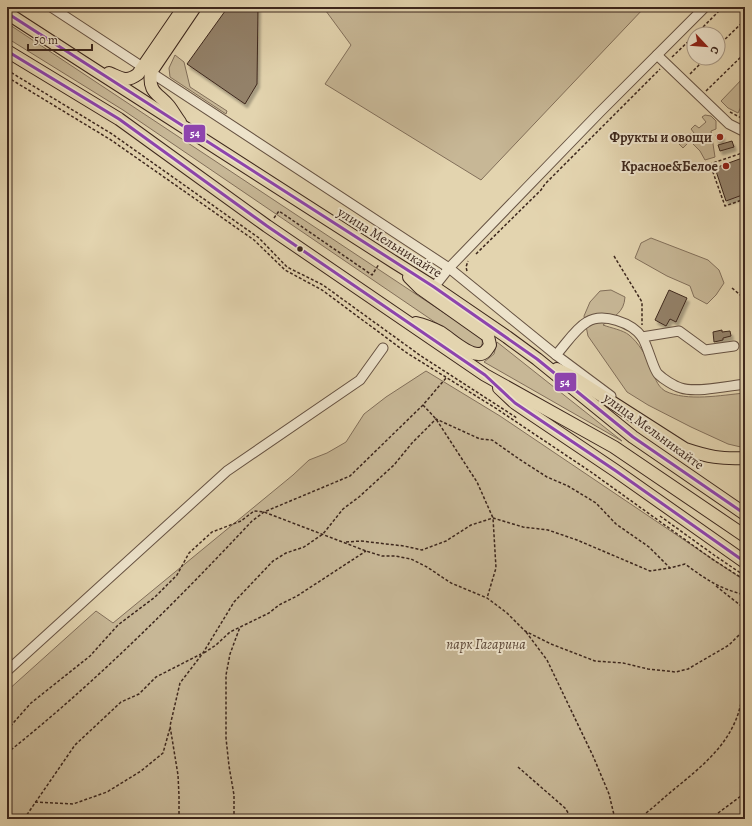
<svg xmlns="http://www.w3.org/2000/svg" width="752" height="826" font-family="Alegreya,serif">
<style>
.green{fill:#c7b796;stroke:#826f5a}
.building{fill:#938169;stroke:#3d271d;filter:url(#shadow)}
.lines{fill:none;stroke-linecap:round;stroke-linejoin:round}
.minor-casing{stroke:#665242;stroke-width:11}
.major-casing{stroke:#3d271d;stroke-width:14}
.path{stroke:#3d271d;stroke-width:1.5;stroke-dasharray:3 2;stroke-linecap:butt}
.minor{stroke:#ede3cb;stroke-width:9}
.major{stroke:#e3d4af;stroke-width:12}
.bus-1-casing{stroke:#ede3cb;stroke-width:6}
.bus-1{stroke:#8e44ad;stroke-width:3}
.poi-dot{fill:#8f2418;stroke:#ede3cb;stroke-width:1.5}
.bus-dot{fill:#3d271d;stroke:#ede3cb;stroke-width:1.5}
.labels{text-anchor:middle;stroke-width:4;stroke-linejoin:round;paint-order:stroke}
.poi-label{font-size:14px;font-weight:bold;fill:#3d271d;stroke:#ede3cb;text-anchor:end}
.street-label{font-size:14px;fill:#3d271d;stroke:#ede3cb}
.park-label{font-size:14px;font-style:italic;fill:#594435;stroke:#ede3cb}
.line-badge{stroke:#ede3cb;stroke-width:1.5}
.badge-label{font-size:11px;text-anchor:middle;font-weight:bold;fill:#fff}
</style>
<defs>
<filter id="shadow"><feDropShadow dx="2.5" dy="4" stdDeviation="1" flood-color="#0004"/></filter>
</defs>
<rect width="100%" height="100%" fill="#e3d4af"/>
<filter id="stains"><feTurbulence type="fractalNoise" baseFrequency=".005" numOctaves="4"/><feColorMatrix values="0 0 0 0 .2 0 0 0 0 .09 0 0 0 0 .02 0 0 0 .5 -.17"/></filter>
<radialGradient id="worn" r=".72"><stop offset=".6" stop-color="#630" stop-opacity="0"/><stop offset="1" stop-color="#630" stop-opacity=".3"/></radialGradient>
<g class="green">
<polygon points="323,7 645,7 481,180 325,84 351,45"/>
<path d="M7,23L479,336C483,340 483,342 481,347L473,348L123,110L7,38Z"/>
<polygon points="175,55 184,62 190,87 227,111 226,114 170,77 169,68"/>
<polygon points="745,76 745,99 738,113 728,108 721,101"/>
<polygon points="705,115 711,116 716,121 716,129 711,131 715,157 705,160 700,151 690,141 683,148 679,144 690,133 692,135 694,133 691,129 695,125 699,128 706,122 702,117"/>
<polygon points="651,238 708,260 719,270 724,283 716,295 707,304 694,297 690,286 667,276 635,258 641,243"/>
<path d="M611,290L625,297C624,313 614,316 603,325C611,328 623,330 629,335C639,343 646,356 652,368C655,377 656,385 665,391C687,402 722,395 745,393V448L728,444L691,427L648,405L627,392L588,336L584,316L590,302L600,291Z"/>
<polygon points="497,342 622,441 484,362 494,354"/>
<polygon points="426,371 500,416 745,581 745,819 7,819 7,691 96,611 113,623 293,475 309,460 327,453 346,442 364,414 386,397"/>
</g>
<g class="building">
<polygon points="228,7 258,7 257,84 245,104 187,64"/>
<polygon points="722,134 722,140 717,140 716,135"/>
<polygon points="732,141 734,147 720,151 718,145"/>
<polygon points="745,157 745,194 726,201 715,168"/>
<polygon points="669,290 687,298 676,322 670,319 666,326 655,320"/>
<polygon points="722,330 722,332 730,331 731,336 723,338 723,340 714,342 713,332"/>
</g>
<g class="lines">
<g class="minor-casing">
<g id="minor">
<polyline points="51,7 449,268 556,355 611,396"/>
<polyline points="657,55 729,124 745,132"/>
<polyline points="434,287 449,268 600,112 705,7"/>
<polyline points="642,337 679,331 705,350 734,346"/>
<path d="M556,355C566,344 575,329 587,322C603,312 632,323 642,337C648,346 653,369 658,374C663,379 674,386 681,388C696,393 728,386 745,384"/>
<polyline points="7,671 227,471 360,380 383,348"/>
</g>
</g>
<g class="major-casing">
<g id="major">
<polyline points="7,13 92,68 394,262 434,287 507,337 537,359 633,437 745,514"/>
<polyline points="7,51 119,119 267,226 485,375 614,447 745,536"/>
<path d="M109,73C121,78 126,83 138,74L184,7"/>
<path d="M180,122C176,117 173,111 169,106C158,93 148,93 151,72L195,7"/>
<path d="M409,277L420,288L488,336L490,345C487,350 484,355 478,354C466,354 450,338 440,332C432,328 425,325 416,323"/>
<path d="M557,369L571,376L685,449C709,457 720,459 745,458"/>
<polyline points="499,388 515,403 616,471 745,562"/>
</g>
</g>
<g class="path">
<polyline points="696,34 723,7"/>
<polyline points="718,46 745,20"/>
<polyline points="672,57 694,36"/>
<polyline points="7,70 112,134 259,238 287,267 323,285 421,356 517,418"/>
<polyline points="690,74 706,58"/>
<polyline points="7,77 111,140 254,240 285,270 322,290 407,353 497,409 591,472 712,559 745,580"/>
<polyline points="706,91 745,53"/>
<polyline points="730,112 745,120"/>
<polyline points="743,119 745,104"/>
<polyline points="745,152 710,164 725,206 745,199"/>
<polyline points="274,218 279,211 372,275 379,264"/>
<polyline points="385,237 392,244 390,248"/>
<polyline points="476,254 541,190 545,184 660,69"/>
<polyline points="614,256 642,302 642,325"/>
<polyline points="467,271 466,267 468,261"/>
<polyline points="732,288 745,299"/>
<polyline points="423,405 436,419 477,482 493,518 496,568 487,598"/>
<polyline points="660,516 714,555 745,576"/>
<polyline points="346,542 361,541 404,546 422,550 446,541 471,525 493,518 523,527 548,530 577,540 650,571 670,568"/>
<polyline points="716,586 745,609"/>
<polyline points="526,632 547,660 593,756 609,794 615,819"/>
<polyline points="204,653 216,645 230,632 269,613 279,605 297,596 366,551"/>
<polyline points="7,730 31,703 90,656 118,625 155,597 177,575 189,553 212,532 241,521 254,511 264,512 366,551 382,556 395,556 411,559 427,567 451,583 487,598 507,613 525,631 551,644 595,661 623,663 648,669 676,672 688,669 729,645 745,629"/>
<path d="M7,753C95,683 175,603 252,521L264,512L350,476L423,405L446,378"/>
<polyline points="518,767 565,808 572,819"/>
<polyline points="35,802 73,804 107,792 141,771 163,753 170,728"/>
<polyline points="24,819 75,745 121,702 139,694 156,677 201,654"/>
<path d="M179,819V796L178,775L170,726L180,683L203,653L234,602L273,561L286,553L304,547L323,534L343,509L359,497L394,465L412,443L436,419L480,439L492,440L519,459L547,477L568,486L596,503L616,524L649,547L670,568L685,564C707,580 718,588 745,595"/>
<polyline points="234,819 234,795 229,766 226,738 226,675 230,654 240,627"/>
<path d="M638,819C648,812 657,804 666,796C698,769 732,746 741,703C744,688 740,672 741,657C742,650 744,643 745,636"/>
<polyline points="710,819 745,793"/>
</g>
<use href="#minor" class="minor"/>
<use href="#major" class="major"/>
<g class="bus-1-casing">
<g id="bus-1">
<polyline points="7,13 434,287 537,359 633,437 745,514"/>
<polyline points="7,51 119,119 267,226 485,375 515,403 616,471 745,562"/>
</g>
</g>
<use href="#bus-1" class="bus-1"/>
</g>
<g class="poi-dot">
<circle cx="720" cy="137" r="4"/>
<circle cx="726" cy="166" r="4"/>
</g>
<circle class="bus-dot" cx="300" cy="249" r="3.5"/>
<g class="labels">
<g class="poi-label">
<text x="712" y="142">Фрукты и овощи</text>
<text x="718" y="171">Красное&amp;Белое</text>
</g>
<g class="street-label">
<text transform="translate(390 242) rotate(32)" y="5">улица Мельникайте</text>
<text transform="translate(654 431) rotate(36)" y="5">улица Мельникайте</text>
</g>
<g class="park-label">
<text x="486" y="649">парк Гагарина</text>
</g>
</g>
<g class="line-badge">
<rect x="183" y="124" width="23" height="19" rx="4" fill="#8e44ad"/>
<rect x="554" y="372" width="23" height="20" rx="4" fill="#8e44ad"/>
</g>
<g class="badge-label">
<text x="195" y="137">54</text>
<text x="565" y="386">54</text>
</g>
<rect width="752" height="826" fill="none" stroke="#e3d4af" stroke-width="24"/>
<rect x="8" y="8" width="736" height="810" fill="none" stroke="#3d271d" stroke-width="2"/>
<rect x="12" y="12" width="728" height="802" fill="none" stroke="#3d271d"/>
<g transform="translate(706 46) rotate(116)"><circle r="19" fill="#ede3cb" stroke="#a79885"/>
<path d="M0-3L7 15L0 10L-7 15Z" fill="#8f2418"/>
<text y="-6" font-size="11" font-weight="bold" text-anchor="middle" fill="#3d271d">С</text>
</g>
<path d="M28 44v6h64v-6" fill="none" stroke="#3d271d" stroke-width="2"/>
<text x="34" y="44" font-size="12" fill="#3d271d" stroke="#ede3cb" stroke-width="3" paint-order="stroke">50 m</text>
<rect width="100%" height="100%" filter="url(#stains)"/>
<rect width="100%" height="100%" fill="url(#worn)"/>
</svg>
